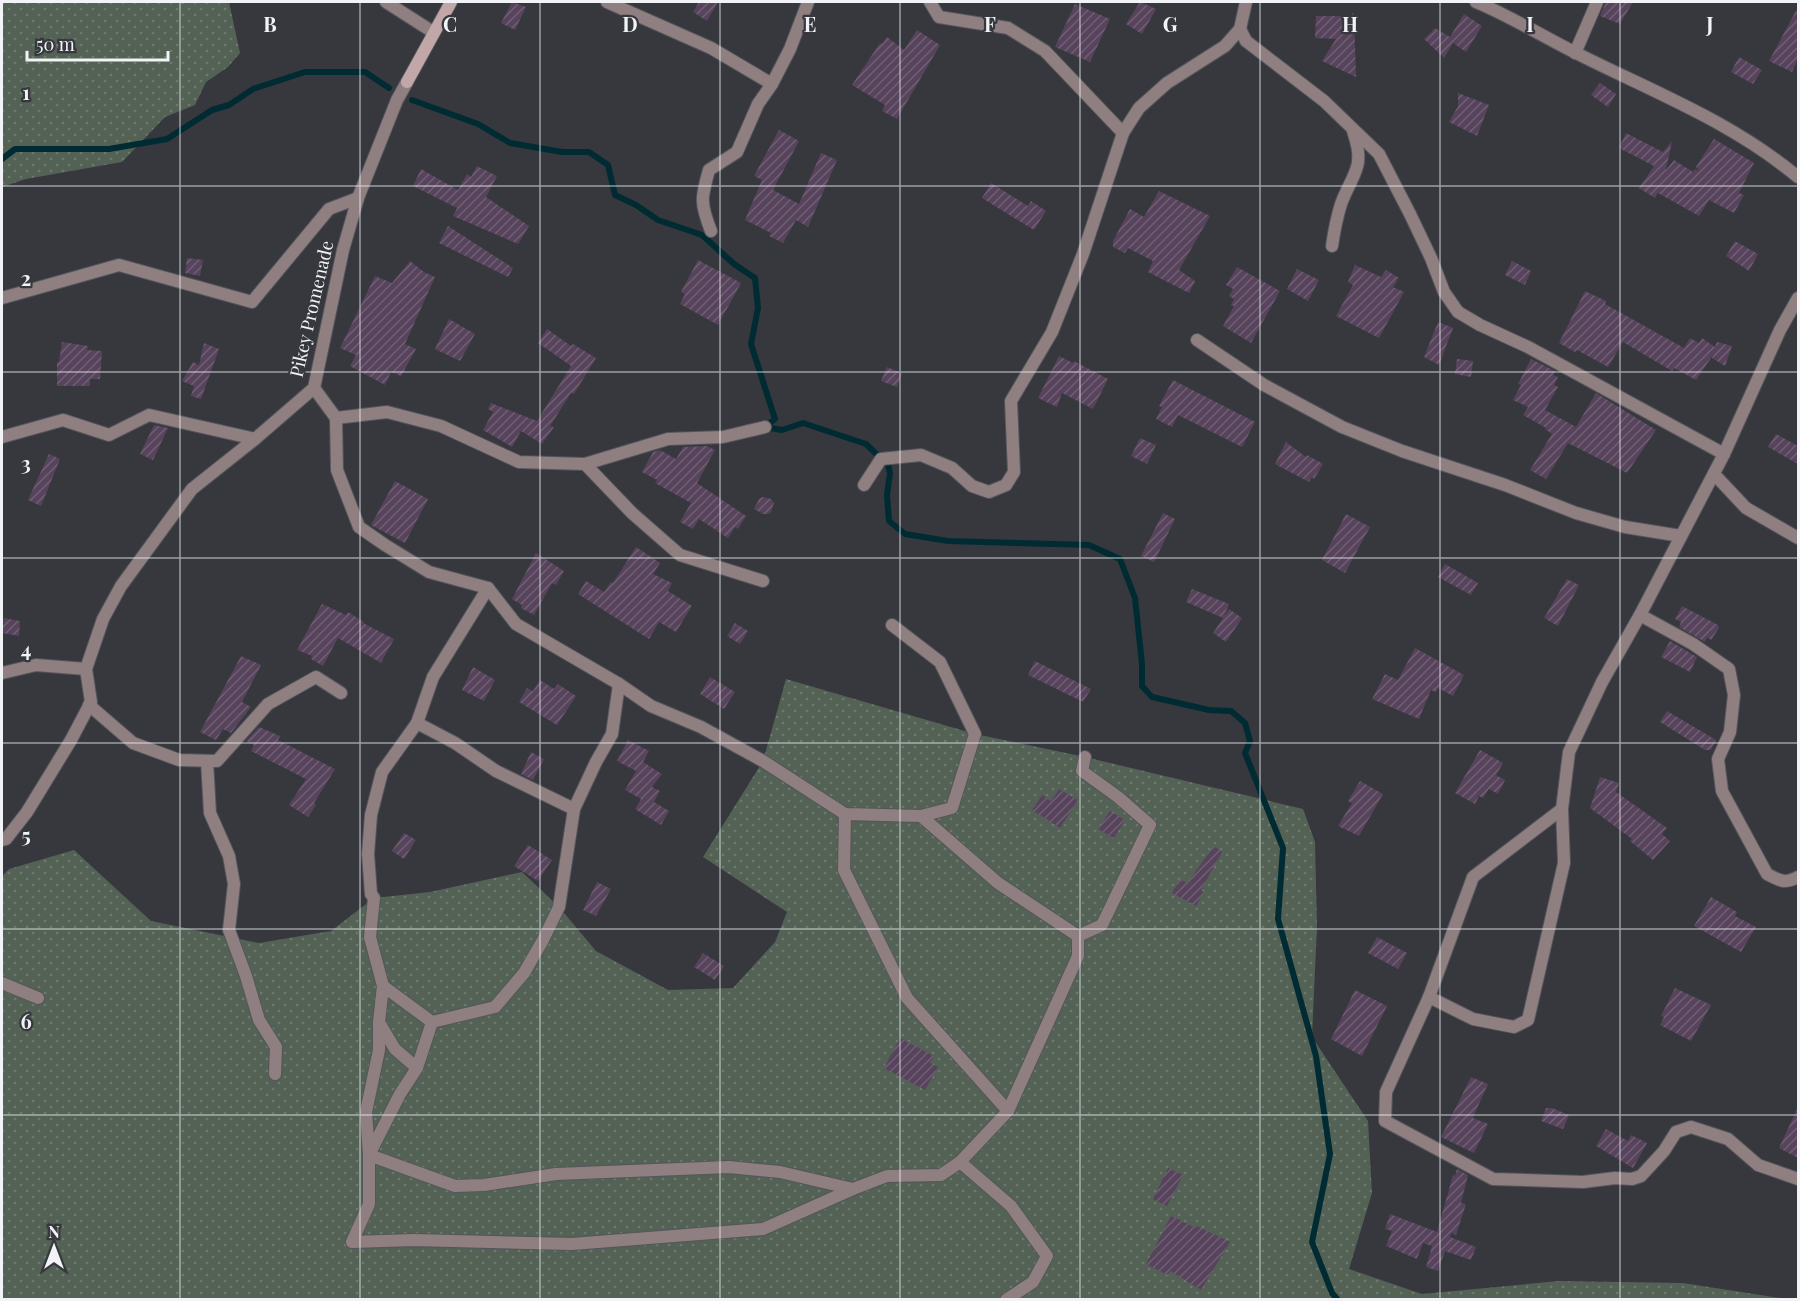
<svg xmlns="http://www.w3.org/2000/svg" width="1800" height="1301" font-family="'Playfair Display',serif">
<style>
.grass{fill:url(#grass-dots)}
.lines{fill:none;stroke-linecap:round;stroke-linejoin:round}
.stream{stroke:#012b33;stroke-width:6}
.building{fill:url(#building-hatch)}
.street-casing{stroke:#54565b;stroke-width:14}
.secondary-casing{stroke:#54565b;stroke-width:14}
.street{stroke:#907f80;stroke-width:12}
.secondary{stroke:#c2a7a9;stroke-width:12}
.grid{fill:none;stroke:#f1f3f7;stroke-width:1.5;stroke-opacity:0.55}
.labels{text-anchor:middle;stroke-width:4.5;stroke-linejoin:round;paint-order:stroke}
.street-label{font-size:18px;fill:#f1f3f7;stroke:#36383d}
.grid-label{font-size:20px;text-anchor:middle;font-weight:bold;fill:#f1f3f7;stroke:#36383d;stroke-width:4.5;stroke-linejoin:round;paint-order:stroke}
</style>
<defs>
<pattern id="grass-dots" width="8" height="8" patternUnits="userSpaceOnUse" patternTransform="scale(1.5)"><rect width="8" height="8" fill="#536255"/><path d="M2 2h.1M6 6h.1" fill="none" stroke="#6c796e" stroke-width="1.8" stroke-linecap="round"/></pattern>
<pattern id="building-hatch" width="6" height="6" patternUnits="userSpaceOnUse" patternTransform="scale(1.5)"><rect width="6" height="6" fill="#57445c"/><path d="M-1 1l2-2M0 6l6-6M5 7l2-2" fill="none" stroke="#705f74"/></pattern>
</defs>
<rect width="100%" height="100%" fill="#36383d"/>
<g class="grass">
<polygon points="2,2 229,2 240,53 228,67 206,82 195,105 165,117 122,162 26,179 2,187"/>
<polygon points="786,679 975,734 1085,757 1303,809 1315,842 1317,926 1312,1037 1368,1121 1372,1193 1349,1269 1422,1294 1559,1281 1683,1283 1787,1299 2,1300 2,876 9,869 74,850 151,921 259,943 331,931 374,898 430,892 522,872 559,907 596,951 668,990 733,988 775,942 787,912 703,857 763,761"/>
</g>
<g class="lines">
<g class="stream">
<polyline points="412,100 478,124 510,143 562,152 589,152 608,165 615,195 636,205 658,220 702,235 734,264 755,278 758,308 751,344 775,419 765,427 782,430 803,423 866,444 888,465 890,473 887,495 889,521 905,534 948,541 1089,545 1120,559 1135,598 1142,664 1142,686 1152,697 1209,710 1231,711 1245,723 1250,741 1245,753 1283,848 1278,919 1316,1056 1330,1154 1312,1242 1332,1293 1338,1300"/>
<polyline points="2,159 15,149 109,149 167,139 212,110 229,105 253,89 305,72 365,72 389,88"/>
</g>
</g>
<g class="building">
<polygon points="512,2 526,7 515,30 501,23"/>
<polygon points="699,2 718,2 707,21 693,12"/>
<polygon points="1140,2 1156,9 1142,34 1126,24"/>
<polygon points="1606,2 1633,2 1620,24 1600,16"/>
<polygon points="1075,4 1110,19 1090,62 1055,47"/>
<polygon points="1798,7 1798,59 1792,72 1769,61"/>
<polygon points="1353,12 1354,17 1356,77 1322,61 1336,39 1315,38 1316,16 1351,16"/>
<polygon points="1464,14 1482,26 1466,52 1453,43 1444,58 1424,39 1435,28 1450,37"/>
<polygon points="917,30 940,45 897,119 882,111 885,105 852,85 880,43 882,44 887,37 904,50"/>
<polygon points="1739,57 1762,70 1753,84 1731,72"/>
<polygon points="1600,83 1616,94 1608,107 1591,95"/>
<polygon points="1458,93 1489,105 1477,136 1449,122 1458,106"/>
<polygon points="779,130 799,141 773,190 799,204 821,153 837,160 808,227 796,220 783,243 769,236 771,233 745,220 762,180 754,176"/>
<polygon points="1626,133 1663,152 1672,141 1666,170 1674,160 1693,172 1695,169 1699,171 1696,167 1714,139 1754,163 1739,193 1744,195 1734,213 1709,200 1699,216 1658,193 1655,198 1639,188 1654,166 1619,148"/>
<polygon points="477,166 497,176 486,197 529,226 518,244 453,216 457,208 413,186 421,169 458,190 467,174 471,177"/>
<polygon points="991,183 1028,206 1031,201 1046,211 1034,230 982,198"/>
<polygon points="1159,191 1210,216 1179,270 1195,281 1189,293 1148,272 1153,261 1128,248 1125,253 1113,247 1113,241 1130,209 1144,217"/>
<polygon points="448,226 513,268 508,277 439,243"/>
<polygon points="1735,241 1758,254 1749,271 1726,256"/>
<polygon points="187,258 203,260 200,276 185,273"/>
<polygon points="698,260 741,283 718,325 680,304 685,294 681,292"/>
<polygon points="410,261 424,272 435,277 405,344 416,349 401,376 391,372 385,385 350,366 356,355 340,348 375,276 392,283"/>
<polygon points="1512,261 1531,271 1525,285 1505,275"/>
<polygon points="1355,265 1381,277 1386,270 1399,278 1393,287 1404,292 1379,338 1336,316 1353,285 1348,282"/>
<polygon points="1237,267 1280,291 1251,343 1223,326 1234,306 1231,305 1234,299 1229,296 1233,289 1226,285"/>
<polygon points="1297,269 1319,280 1308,301 1287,289"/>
<polygon points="1585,291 1606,301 1605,304 1684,348 1690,338 1699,343 1702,338 1715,347 1717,342 1732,346 1725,366 1712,358 1713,355 1696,380 1674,368 1672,371 1623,342 1608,367 1577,350 1575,352 1559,343"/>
<polygon points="449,319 475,334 460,361 435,349"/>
<polygon points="1438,322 1453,328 1439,365 1424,357"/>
<polygon points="547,329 571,346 573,344 596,358 574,394 571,393 550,426 554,427 542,444 521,431 512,447 483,430 493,412 488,409 491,403 537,421 571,366 538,343"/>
<polygon points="62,342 88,346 87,350 102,351 100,379 90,379 90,386 57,386 57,362 59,362"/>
<polygon points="204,343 219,349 201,399 191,396 194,386 182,381 193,362 199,365"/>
<polygon points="1059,356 1073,363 1074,361 1108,379 1093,409 1062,393 1057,407 1038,398"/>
<polygon points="1457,359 1473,361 1471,377 1455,374"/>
<polygon points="1531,359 1555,371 1553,375 1558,377 1554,385 1558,387 1545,410 1576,427 1596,393 1656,430 1627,473 1568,443 1546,479 1530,470 1552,434 1545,429 1546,428 1523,415 1528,407 1513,400 1521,385 1518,384"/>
<polygon points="887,367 902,373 897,387 881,381"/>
<polygon points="1173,380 1255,422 1242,447 1178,415 1172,427 1156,419 1162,407 1159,406"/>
<polygon points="154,425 168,428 153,460 140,454"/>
<polygon points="1776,434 1798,446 1798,464 1768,447"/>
<polygon points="1140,438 1156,445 1147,464 1131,456"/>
<polygon points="1286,442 1306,457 1307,455 1323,464 1314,479 1312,477 1309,482 1275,464"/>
<polygon points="707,446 715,450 697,483 746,516 738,529 735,527 728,538 699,519 693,529 680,522 691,503 655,483 657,480 642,472 653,452 660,450 676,459 683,447"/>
<polygon points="49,454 60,459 41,506 28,500"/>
<polygon points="395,481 428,499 405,543 371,525"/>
<polygon points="763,497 771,499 774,503 771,512 768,514 763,514 754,509 759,499"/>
<polygon points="1163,513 1175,519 1154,562 1141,556"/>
<polygon points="1346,514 1370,527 1345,573 1322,560"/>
<polygon points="636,547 660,563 653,574 672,583 668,591 692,606 676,632 659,622 649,639 578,594 586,581 604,592 611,582 613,583"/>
<polygon points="536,553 564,571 556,585 552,583 534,615 521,608 522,605 512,599"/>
<polygon points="1445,564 1478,583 1471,595 1438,577"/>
<polygon points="1567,579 1579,585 1558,626 1544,618"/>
<polygon points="1192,589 1229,604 1224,616 1229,609 1242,618 1226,642 1213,633 1223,618 1186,602"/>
<polygon points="322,604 346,615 348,612 364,622 363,623 394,639 381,663 338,638 323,666 311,659 312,656 297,650"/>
<polygon points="1682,606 1718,625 1719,628 1711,640 1707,637 1705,642 1679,627 1681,622 1675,619"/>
<polygon points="4,618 20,621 19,636 2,633"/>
<polygon points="735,623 748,631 740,644 727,636"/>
<polygon points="1670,641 1697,657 1690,672 1661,657"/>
<polygon points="1415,648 1464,675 1453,696 1438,688 1436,692 1431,690 1419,719 1372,699 1385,674 1398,680"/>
<polygon points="241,656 261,665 242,702 251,707 231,733 223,729 216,740 200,732"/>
<polygon points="1035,661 1091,689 1083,702 1028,675"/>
<polygon points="473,667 495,680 484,701 462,690"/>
<polygon points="710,677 735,692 724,709 700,694"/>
<polygon points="540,680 554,689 558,684 576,696 557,725 519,702 527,688 533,691"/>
<polygon points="1667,711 1716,740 1711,750 1705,750 1660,722"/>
<polygon points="259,727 280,736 278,740 335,769 314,803 316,805 308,817 289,805 306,779 251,751 254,745 246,741"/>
<polygon points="628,740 649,751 643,762 662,774 652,787 660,791 654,802 669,811 661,825 635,809 641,799 625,790 636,771 617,761"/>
<polygon points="1480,750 1503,763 1496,775 1505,780 1498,794 1489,789 1483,798 1479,796 1475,804 1455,793"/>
<polygon points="531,752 544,759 533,780 521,774"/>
<polygon points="1600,777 1619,783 1616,792 1667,828 1662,834 1670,841 1653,860 1630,841 1632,839 1590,808"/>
<polygon points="1360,781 1383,794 1359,836 1338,826 1352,803 1348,801"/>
<polygon points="1059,789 1078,800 1060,828 1032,810 1042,795 1051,801"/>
<polygon points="1110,811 1125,820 1114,838 1098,829"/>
<polygon points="404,833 416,840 404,859 392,851"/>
<polygon points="528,845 552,860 538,881 514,866"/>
<polygon points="1214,846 1222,852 1201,890 1204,892 1196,906 1172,893 1180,879 1187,883"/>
<polygon points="597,882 611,889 596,916 583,910"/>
<polygon points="1711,897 1737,912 1735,916 1756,927 1741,952 1694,926"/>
<polygon points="1377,937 1407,953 1398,969 1368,953"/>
<polygon points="703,953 724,966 715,980 694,967"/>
<polygon points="1675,988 1711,1005 1691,1041 1660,1025 1664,1017 1661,1016"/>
<polygon points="1355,990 1387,1006 1362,1056 1331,1039"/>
<polygon points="900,1038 934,1056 930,1063 938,1067 925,1090 884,1068"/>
<polygon points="1471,1077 1488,1084 1474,1115 1473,1118 1488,1124 1474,1153 1441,1137"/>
<polygon points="1798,1107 1798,1158 1779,1148"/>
<polygon points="1546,1108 1552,1108 1569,1115 1563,1129 1541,1121"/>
<polygon points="1606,1129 1628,1141 1631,1135 1647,1143 1633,1168 1596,1146"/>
<polygon points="1168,1168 1183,1175 1167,1206 1153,1199"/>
<polygon points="1457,1169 1468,1175 1461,1203 1466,1204 1456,1235 1451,1233 1450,1237 1476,1247 1471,1260 1445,1251 1438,1271 1426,1267 1432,1246 1423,1243 1417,1259 1386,1246 1392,1231 1385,1229 1390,1214 1437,1232 1453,1175 1455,1176"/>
<polygon points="1171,1216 1196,1228 1197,1226 1230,1242 1201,1290 1170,1271 1168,1275 1146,1264"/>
</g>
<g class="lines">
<g class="street-casing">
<g id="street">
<polyline points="386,2 433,32"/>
<polyline points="607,2 711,48 772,84"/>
<polyline points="930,2 939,17 1008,28 1045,51 1123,133"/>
<path d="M1476,2C1510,16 1542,36 1574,52C1653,92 1729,120 1798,177"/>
<polyline points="1240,29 1246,41 1324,101 1379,154 1410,214 1431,258 1444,292 1458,312 1480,325 1528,347 1724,454"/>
<polyline points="1575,53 1597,2"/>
<path d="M711,231C700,203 701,198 709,170L737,152L758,104L772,84L790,49L808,2"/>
<path d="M1332,246C1334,232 1337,217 1341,204C1353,172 1366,168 1353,131"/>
<polyline points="2,298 119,265 252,302 329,209 358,198"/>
<polyline points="1798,298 1780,330 1724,454 1640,615 1602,682 1569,752 1562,809 1473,877 1429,997 1386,1092 1385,1121 1493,1179 1583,1182 1615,1178 1632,1179 1641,1176 1664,1151 1676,1132 1691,1127 1728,1139 1758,1165 1798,1179"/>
<polyline points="1197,340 1264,385 1342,427 1402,451 1505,485 1576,513 1625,527 1681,536"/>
<polyline points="314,388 336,418 337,470 359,527 385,545 429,572 488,588 516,624 619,684 651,706 701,727 763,761 845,814 921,816 998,883 1078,936 1078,956 1008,1111 960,1162 941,1175 887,1176 853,1189 763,1229 572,1244 414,1240 352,1242 369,1204 369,1155 400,1094 417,1068 432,1022"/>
<polyline points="336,418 387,412 441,426 519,462 585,464 632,513 680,555 763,581"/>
<polyline points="2,437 63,420 109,435 149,415 255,439"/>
<polyline points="585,464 668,439 723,437 765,427"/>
<polyline points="1714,474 1746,508 1798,538"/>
<polyline points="864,485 881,459 921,455 952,468 972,486 989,492 1006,485 1014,472 1011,401 1052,332 1083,254 1123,133 1139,108 1167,83 1225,46 1240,29 1246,2"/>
<polyline points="488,588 433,677 417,723 382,772 371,815 368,854 371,894 374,898 370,937 383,986 379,1022 379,1050 366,1112 369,1155 455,1186 484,1185 556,1174 729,1167 780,1172 853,1189"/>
<path d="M1640,615L1693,644L1729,669L1734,695L1730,732L1718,759L1722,791L1767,874C1780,881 1785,884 1798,877"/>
<polyline points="892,625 940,662 975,734 952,808 921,816"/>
<polyline points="2,673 36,665 86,669"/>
<polyline points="89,705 133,743 179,760 217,761 268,704 316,677 341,693"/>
<polyline points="417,723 455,743 496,771 574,809"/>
<polyline points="207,761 210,813 229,856 234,884 229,930 246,976 259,1020 276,1047 275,1074"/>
<polyline points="845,814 844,870 907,998 1008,1111"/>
<polyline points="2,840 6,839 27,812 71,740 91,702 86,669 103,619 121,586 192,489 255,439 314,388 343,250 358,198 397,100 407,82"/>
<polyline points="1078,936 1102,925 1150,825 1118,797 1082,771 1085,757"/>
<polyline points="2,983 38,998"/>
<polyline points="383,986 432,1022 495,1007 524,973 543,940 559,907 574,809 596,762 612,734 619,684"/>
<polyline points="1429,997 1473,1019 1514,1027 1528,1020 1564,863 1562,809"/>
<polyline points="380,1024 395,1049 417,1068"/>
<polyline points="960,1162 1011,1206 1047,1256 1033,1282 1006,1300"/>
</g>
</g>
<g class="secondary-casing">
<polyline id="secondary" points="407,82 451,2"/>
</g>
<use href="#street" class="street"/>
<use href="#secondary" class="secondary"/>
</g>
<path class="grid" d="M180,2V1300M360,2V1300M540,2V1300M720,2V1300M900,2V1300M1080,2V1300M1260,2V1300M1440,2V1300M1620,2V1300M2,186H1798M2,372H1798M2,558H1798M2,743H1798M2,929H1798M2,1115H1798"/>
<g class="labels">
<g class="street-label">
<text transform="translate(312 309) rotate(-77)" y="6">Pikey Promenade</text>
</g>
</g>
<g class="grid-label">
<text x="270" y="32">B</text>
<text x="450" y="32">C</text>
<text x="630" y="32">D</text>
<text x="810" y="32">E</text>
<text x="990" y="32">F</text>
<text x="1170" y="32">G</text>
<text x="1350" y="32">H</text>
<text x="1530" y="32">I</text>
<text x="1710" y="32">J</text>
<text x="26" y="100">1</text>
<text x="26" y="286">2</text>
<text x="26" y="471">3</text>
<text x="26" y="657">4</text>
<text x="26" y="843">5</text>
<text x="26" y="1029">6</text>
</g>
<rect width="1800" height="1301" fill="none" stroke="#f1f3f7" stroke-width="6"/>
<g transform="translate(54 1247)" stroke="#36383d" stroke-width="4.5" paint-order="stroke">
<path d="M0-4.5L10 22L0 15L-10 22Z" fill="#f1f3f7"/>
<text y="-9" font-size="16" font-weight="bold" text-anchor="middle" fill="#f1f3f7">N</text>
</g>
<path d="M27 51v9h141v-9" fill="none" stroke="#f1f3f7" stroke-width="3"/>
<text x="36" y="51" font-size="18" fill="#f1f3f7" stroke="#36383d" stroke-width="4.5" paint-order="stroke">50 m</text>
</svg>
